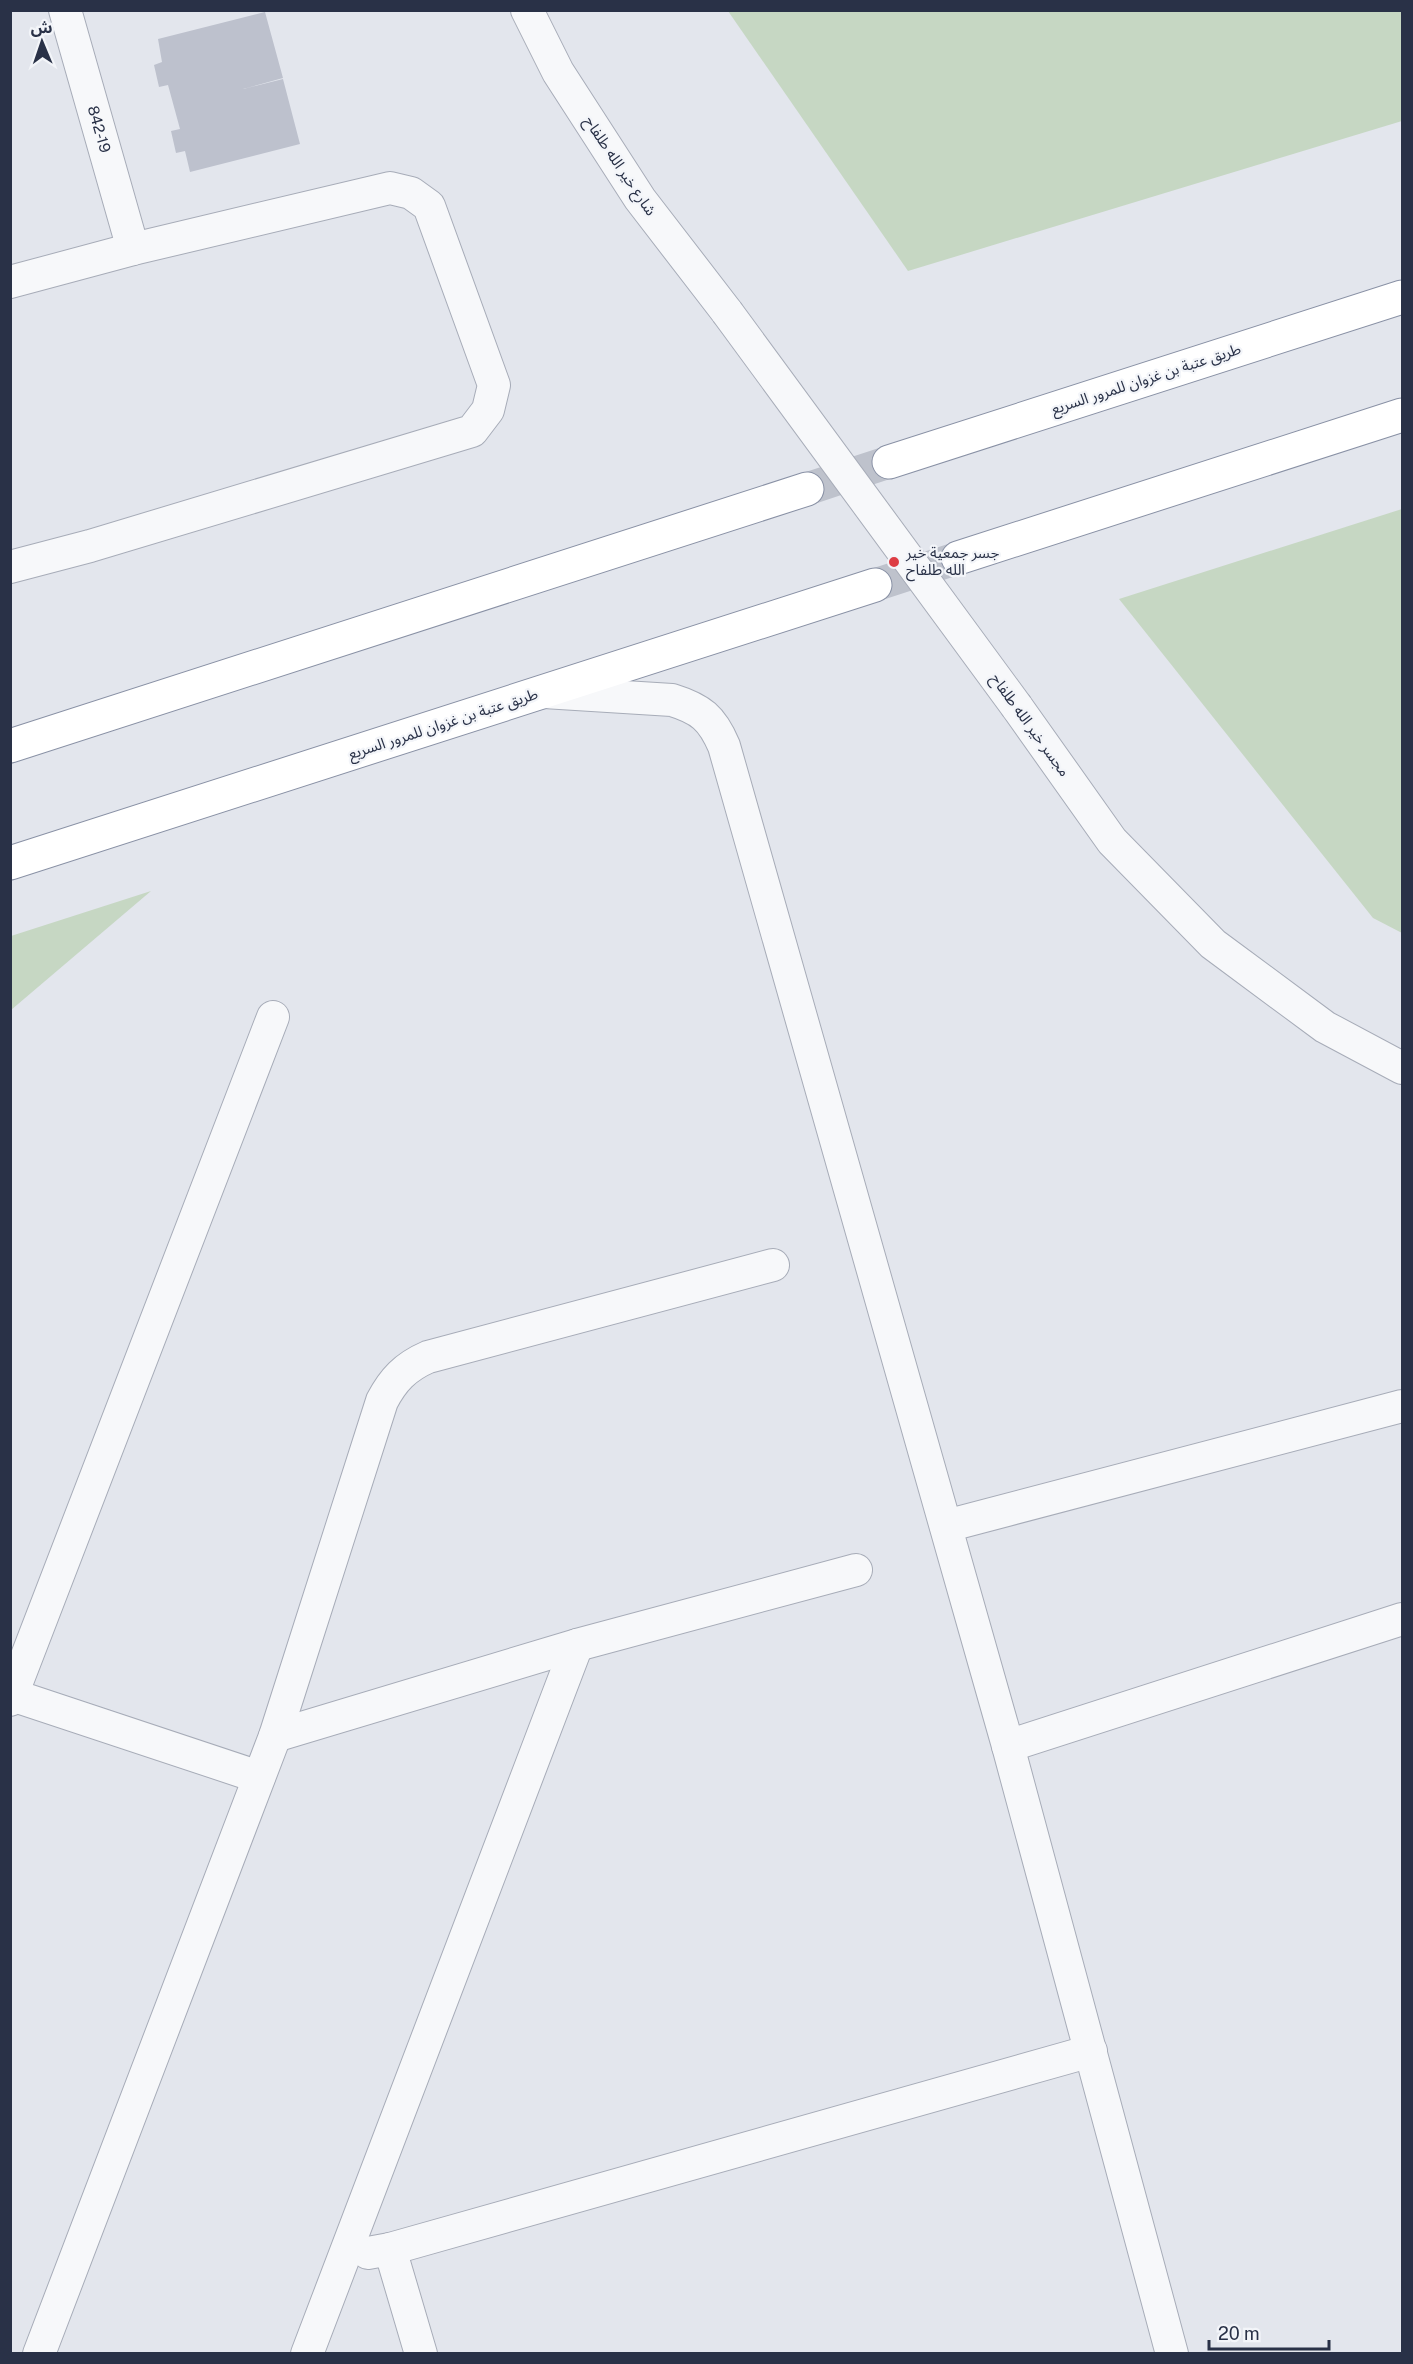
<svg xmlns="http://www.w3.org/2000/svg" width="1413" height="2364" font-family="'Public Sans','Noto Sans Arabic',sans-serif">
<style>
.green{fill:#c6d7c3}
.building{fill:#bdc1cd}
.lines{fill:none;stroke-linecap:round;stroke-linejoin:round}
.motorway-tunnel{stroke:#bec2cc;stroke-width:33;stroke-dasharray:33 16;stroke-linecap:butt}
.minor-casing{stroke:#a7acb8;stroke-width:34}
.motorway-casing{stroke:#8991a5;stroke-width:35}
.minor{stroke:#f7f8fa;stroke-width:32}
.motorway{stroke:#fff;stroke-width:33}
.minor-bridge-casing{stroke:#a7acb8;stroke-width:34;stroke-linecap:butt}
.minor-bridge{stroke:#f7f8fa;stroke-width:32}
.poi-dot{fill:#dd3d44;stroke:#f3f5f9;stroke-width:2}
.labels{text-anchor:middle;stroke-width:4.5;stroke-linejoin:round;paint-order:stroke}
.street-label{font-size:15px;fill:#293147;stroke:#f3f5f9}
.poi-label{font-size:15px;fill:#293147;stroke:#f3f5f9;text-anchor:start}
</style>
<rect width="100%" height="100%" fill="#e3e6ed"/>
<g class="green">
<polygon points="728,11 1402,11 1402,121 908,271"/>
<polygon points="1402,509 1402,933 1373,918 1119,599"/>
<polygon points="151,891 11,1010 11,936"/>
</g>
<polygon class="building" points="265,12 283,78 243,89 283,79 300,144 190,172 185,151 176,153 171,131 180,129 168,85 159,87 154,65 162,62 158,39"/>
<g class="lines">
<g class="motorway-tunnel">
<polyline points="807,489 889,462"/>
<polyline points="875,585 958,558"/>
</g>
<g class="minor-casing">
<g id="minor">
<path id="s1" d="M65,10L133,249"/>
<polyline points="527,10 558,72 640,199 727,312"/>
<polyline points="10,282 133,249 390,188 411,193 429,206 494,385 488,410 472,431 90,546 10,567"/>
<path d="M544,692L672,700C701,709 712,718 724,746L1008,1746L1172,2354"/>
<polyline points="1017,707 1112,841 1213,944 1325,1027 1402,1068"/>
<polyline points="946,1526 1402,1406"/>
<polyline points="12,1695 259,1777"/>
<polyline points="10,1700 273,1017"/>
<polyline points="275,1736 577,1645 856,1570"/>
<polyline points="1008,1746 1402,1619"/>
<polyline points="390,2249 1091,2051"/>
<polyline points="368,2253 390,2249 421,2354"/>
<path d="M39,2354L275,1736L382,1401C393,1380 405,1367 428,1357L773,1265"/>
<polyline points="307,2354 577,1645"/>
</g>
</g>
<g class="motorway-casing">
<g id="motorway">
<polyline points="889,462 1402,297"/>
<polyline points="958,558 1402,415"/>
<polyline points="10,746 807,489"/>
<polyline points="10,863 875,585"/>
</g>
</g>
<use href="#minor" class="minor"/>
<use href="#motorway" class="motorway"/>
<g class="minor-bridge-casing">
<polyline id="minor-bridge" points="727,312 1017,707"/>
</g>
<use href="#minor-bridge" class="minor-bridge"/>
</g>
<circle class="poi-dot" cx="894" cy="562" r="6"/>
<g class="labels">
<g class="street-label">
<text dy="5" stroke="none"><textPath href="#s1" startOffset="124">842-19</textPath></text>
<text transform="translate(620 166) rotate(56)" y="5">شارع خير الله طلفاح</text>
<text transform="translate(1146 379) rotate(-18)" y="5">طريق عتبة بن غزوان للمرور السريع</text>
<text transform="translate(443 724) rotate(-18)" y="5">طريق عتبة بن غزوان للمرور السريع</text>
<text transform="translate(1030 725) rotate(54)" y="5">مجسر خير الله طلفاح</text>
</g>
<g class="poi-label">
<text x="906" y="558">جسر جمعية خير<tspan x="906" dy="17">الله طلفاح</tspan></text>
</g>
</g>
<rect width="1413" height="2364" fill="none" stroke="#293147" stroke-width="24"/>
<g transform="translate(42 42) rotate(358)" stroke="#f3f5f9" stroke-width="4.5" paint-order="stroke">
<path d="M0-4.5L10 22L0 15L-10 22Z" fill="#293147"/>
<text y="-9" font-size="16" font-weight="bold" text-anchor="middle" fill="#293147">ش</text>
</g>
<path d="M1209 2340v9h120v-9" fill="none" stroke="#293147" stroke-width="3"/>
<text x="1218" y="2340" font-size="18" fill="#293147" stroke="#f3f5f9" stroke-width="4.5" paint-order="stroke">20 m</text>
</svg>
